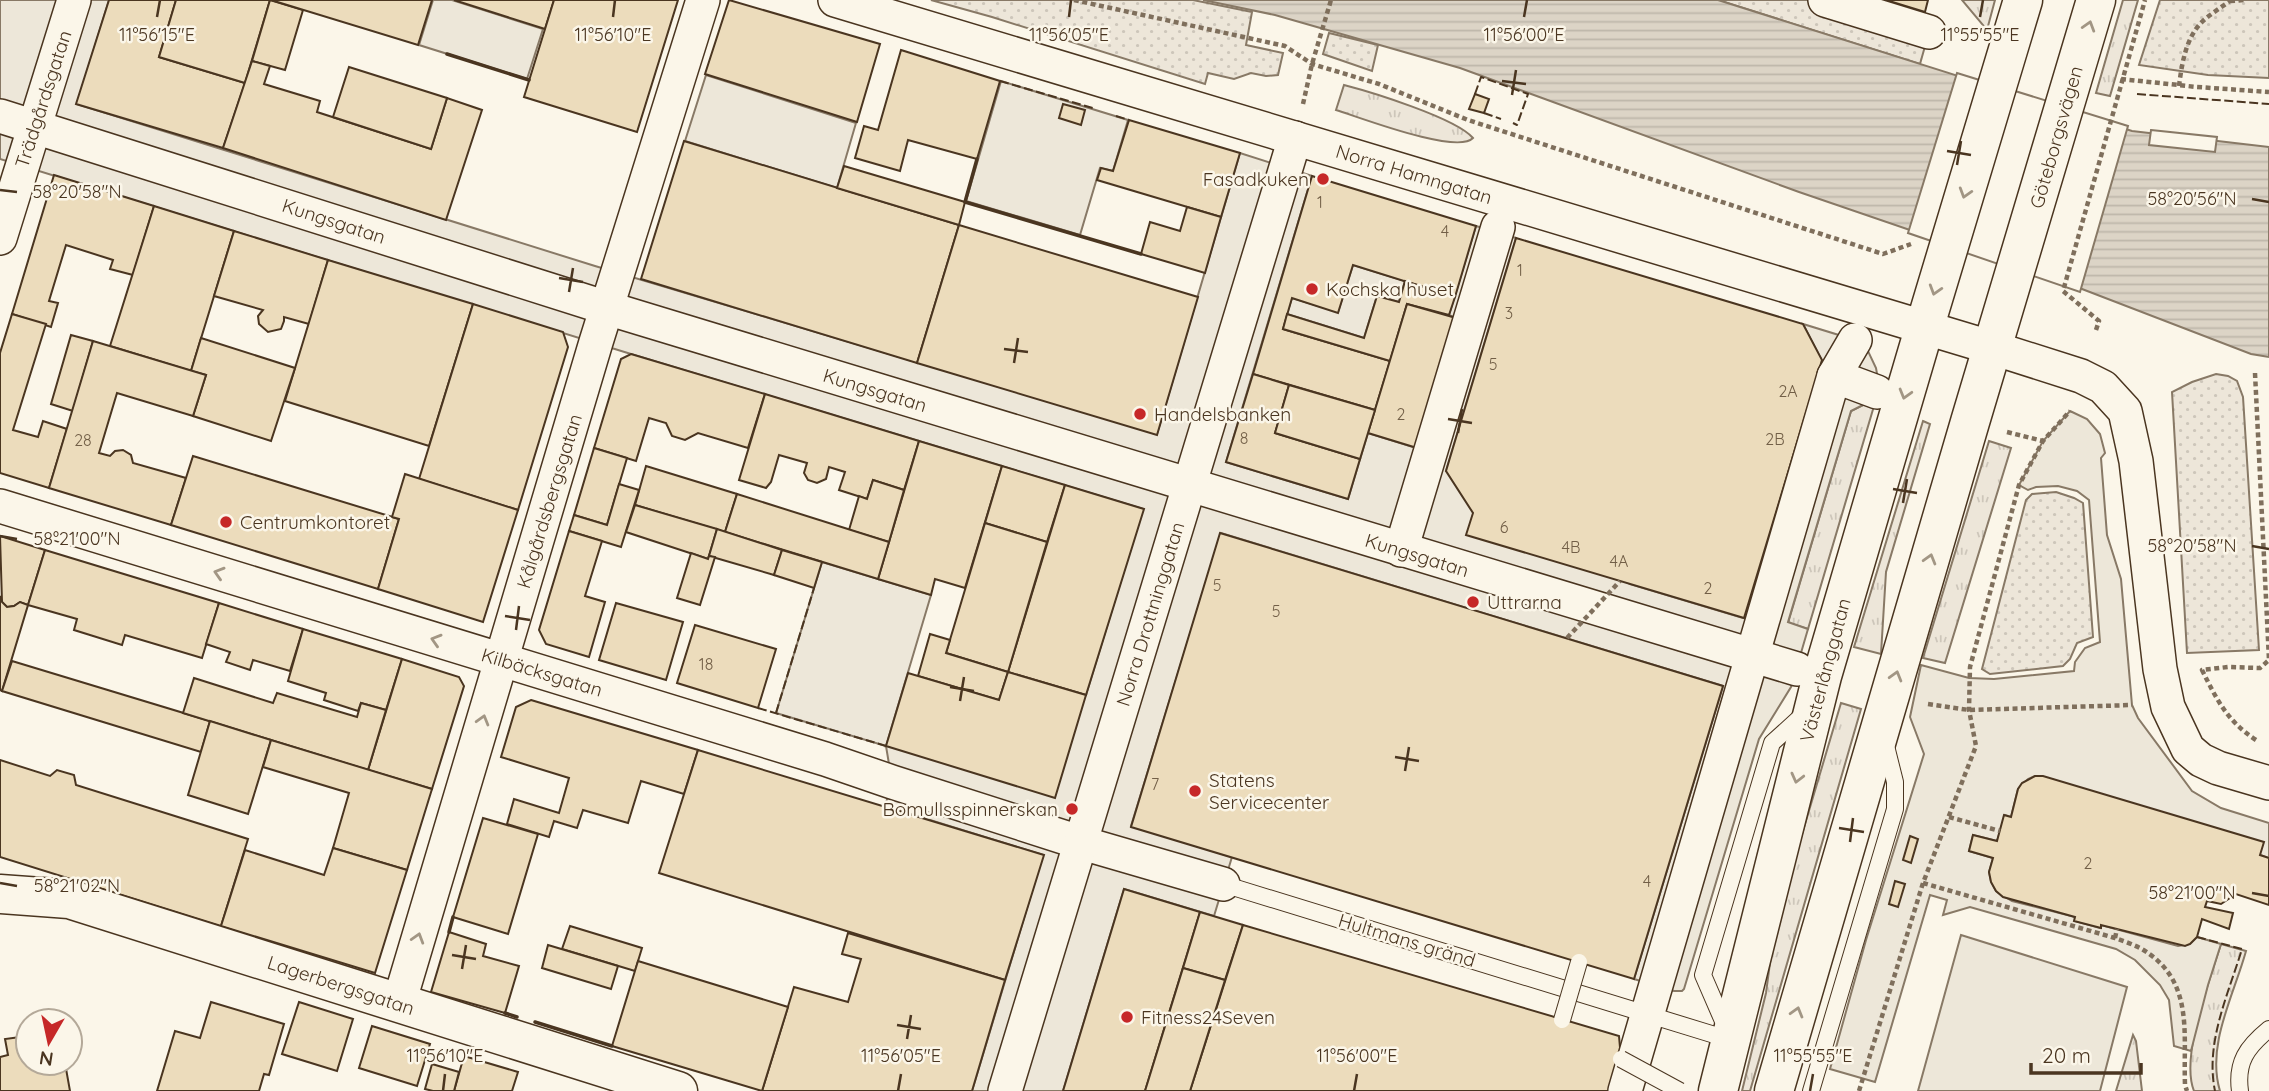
<svg xmlns="http://www.w3.org/2000/svg" width="2269" height="1091" font-family="Quicksand,sans-serif">
<style>
.grass{fill:url(#grass-tufts);stroke:#887966;stroke-width:2}
.park{fill:url(#park-dots);stroke:#887966;stroke-width:2}
.parking{fill:#ede7d9;stroke:#887966;stroke-width:2}
.water{fill:url(#water-rules);stroke:#887966;stroke-width:2}
.pier{fill:#fbf6e9;stroke:#887966;stroke-width:2}
.building{fill:#ecdcbc;stroke:#4a3520;stroke-width:2}
.lines{fill:none;stroke-linecap:round;stroke-linejoin:round}
.lane-casing{stroke:#4a3520;stroke-width:18}
.street-casing{stroke:#4a3520;stroke-width:36}
.secondary-casing{stroke:#4a3520;stroke-width:41}
.path{stroke:#7f6f5c;stroke-width:4.5;stroke-dasharray:5 3.5;stroke-linecap:butt}
.lane{stroke:#fbf6e9;stroke-width:16}
.street{stroke:#fbf6e9;stroke-width:33}
.secondary{stroke:#fbf6e9;stroke-width:38}
.lane-bridge-casing{stroke:#4a3520;stroke-width:18;stroke-linecap:butt}
.path-bridge{stroke:#7f6f5c;stroke-width:4.5;stroke-dasharray:5 3.5;stroke-linecap:butt}
.lane-bridge{stroke:#fbf6e9;stroke-width:16}
.fence{stroke:#4a3520;stroke-width:2;stroke-dasharray:9 3.5;stroke-linecap:butt}
.wall{stroke:#4a3520;stroke-width:3.5}
.oneway{stroke:#a29684}
.ticks{fill:none;stroke:#4a3520;stroke-width:2.5}
.poi-dot{fill:#c62828;stroke:#fbf6e9;stroke-width:2.5}
.labels{text-anchor:middle;stroke-width:5;stroke-linejoin:round;paint-order:stroke}
.number-label{font-size:16px;fill:#725f47}
.street-label{font-size:19px;fill:#4a3520;stroke:#fbf6e9}
.poi-label{font-size:19px;fill:#4a3520;stroke:#fbf6e9;text-anchor:start}
.ticks-label{font-size:18px;text-anchor:middle;fill:#4a3520;stroke:#fbf6e9;stroke-width:5;stroke-linejoin:round;paint-order:stroke}
</style>
<defs>
<pattern id="grass-tufts" width="24" height="20" patternUnits="userSpaceOnUse" patternTransform="scale(1.75)"><rect width="24" height="20" fill="#ede6d9"/><path d="M3 7l-1-3M5 7V3M7 7l1-3M15 17l-1-3M17 17v-4M19 17l1-3" fill="none" stroke="#cdc6ba"/></pattern>
<pattern id="park-dots" width="8" height="8" patternUnits="userSpaceOnUse" patternTransform="scale(1.75)"><rect width="8" height="8" fill="#ede6d9"/><path d="M2 2h.1M6 6h.1" fill="none" stroke="#cdc6ba" stroke-width="1.8" stroke-linecap="round"/></pattern>
<pattern id="water-rules" width="6" height="5" patternUnits="userSpaceOnUse" patternTransform="scale(1.75)"><rect width="6" height="5" fill="#dcd4c6"/><path d="M0 2.5h6" fill="none" stroke="#beb7aa"/></pattern>
</defs>
<rect width="100%" height="100%" fill="#fbf6e9"/>
<g class="grass">
<polygon points="1962,0 1995,0 1987,30"/>
<polygon points="2123,0 2138,0 2110,96 2096,93"/>
<path d="M1344,85C1371,92 1456,118 1473,138C1457,155 1359,117 1336,110Z"/>
<polygon points="1865,404 1874,406 1808,629 1788,623 1851,411"/>
<polygon points="1923,421 1930,424 1886,572 1881,654 1854,647"/>
<polygon points="1989,441 2011,448 1945,663 1923,658"/>
<polygon points="1841,703 1861,709 1750,1091 1742,1091 1766,993 1775,925"/>
<path d="M2221,944L2246,951C2234,995 2206,1045 2220,1091H2194C2180,1056 2210,980 2221,944Z"/>
<polygon points="2133,1035 2136,1041 2142,1091 2116,1091"/>
</g>
<g class="park">
<polygon points="931,0 1193,0 1252,12 1246,45 1283,53 1278,75 1266,76 1251,73 1234,79 1208,73 1205,84 992,17"/>
<polygon points="1718,0 1825,0 1929,32 1920,64"/>
<polygon points="2160,0 2269,0 2269,78 2208,75 2139,65"/>
<polygon points="1329,33 1378,45 1372,71 1323,54"/>
<polygon points="2216,374 2228,376 2237,381 2243,397 2259,650 2187,653 2172,392 2192,382"/>
<polygon points="2056,492 2074,498 2083,503 2093,637 2077,643 2070,659 2063,666 1990,674 1982,669 2026,500 2032,494"/>
</g>
<g class="parking">
<polygon points="0,0 109,0 77,104 595,266 1157,434 1240,153 1312,176 1226,462 1348,499 1368,433 1416,448 1456,318 1449,315 1476,226 1516,238 1446,471 1630,584 1743,618 1822,361 1803,324 1855,340 1868,351 1876,368 1878,379 1865,404 1851,411 1788,622 1808,629 1791,687 1759,739 1684,989 1682,991 1674,991 1634,979 1723,686 1221,533 1131,826 1232,857 1214,916 1124,889 1063,1091 972,1091 1043,855 885,806 892,782 886,746 776,713 822,562 931,595 886,746 1086,695 1143,509 631,354 0,159"/>
<polygon points="433,0 452,0 543,29 527,79 419,45"/>
<polygon points="706,75 856,123 837,188 685,141"/>
<polygon points="1001,81 1128,120 1113,171 1100,168 1080,235 966,201"/>
<polygon points="1353,265 1405,281 1399,302 1377,296 1364,338 1287,314 1292,298 1338,312"/>
<polygon points="2070,411 2087,419 2100,434 2105,453 2101,458 2107,535 2121,579 2132,705 2138,718 2192,791 2221,808 2269,823 2269,858 2035,776 2028,779 2018,789 2011,817 2005,815 1997,841 1973,835 1969,851 1993,858 1989,872 1991,882 1996,891 2012,901 2075,917 2075,921 2100,928 2101,925 2178,946 2190,944 2197,937 2221,944 2208,985 2191,1051 2174,1046 2169,1000 2160,985 2135,960 2116,949 1970,907 1943,915 1947,900 1930,895 1875,1082 1830,1069 1866,940 1924,754 1910,717 1921,665 1969,678 1994,679 2074,671 2075,662 2085,648 2100,642 2089,500 2077,491 2058,486 2036,487 2028,490 2019,485 2043,441"/>
<polygon points="1961,935 2127,987 2100,1091 1918,1091"/>
</g>
<polygon class="water" points="1203,0 1718,0 2132,131 2269,147 2269,357 2251,354 2082,289 1799,192 1460,68 1275,15"/>
<g class="pier">
<polygon points="1957,73 2128,126 2080,292 1908,233"/>
<polygon points="2151,130 2217,137 2215,152 2149,145"/>
</g>
<g class="building">
<polygon points="109,0 176,0 159,57 245,83 223,148 76,104"/>
<polygon points="176,0 270,0 245,83 159,57"/>
<polygon points="270,0 303,10 285,70 252,61"/>
<polygon points="271,0 432,0 418,45"/>
<polygon points="454,0 554,0 545,29"/>
<polygon points="554,0 678,0 637,132 524,97"/>
<polygon points="729,0 880,44 857,122 705,74"/>
<polygon points="1886,0 1928,0 1925,12"/>
<polygon points="901,50 1000,81 977,159 908,140 900,171 855,158 864,126 878,130"/>
<polygon points="252,61 270,66 264,84 320,101 317,112 431,149 447,98 482,110 446,220 223,148"/>
<polygon points="349,67 447,98 431,149 333,117"/>
<polygon points="1475,94 1489,99 1484,113 1469,109"/>
<polygon points="1063,104 1085,110 1081,125 1059,118"/>
<polygon points="1129,120 1240,153 1221,217 1097,180 1101,168 1113,171"/>
<polygon points="684,141 959,225 917,363 641,279"/>
<polygon points="844,166 965,202 959,225 837,188"/>
<polygon points="54,175 154,206 133,275 110,269 113,260 66,245 49,301 58,303 51,327 12,314"/>
<polygon points="1312,176 1476,226 1455,297 1353,265 1338,313 1292,298 1283,329 1390,361 1375,410 1253,374"/>
<polygon points="154,206 234,231 191,371 110,346"/>
<polygon points="1187,207 1221,217 1205,273 1141,254 1150,222 1180,231"/>
<polygon points="959,225 1198,297 1157,435 917,363"/>
<polygon points="234,231 328,260 309,324 284,317 284,321 281,329 268,332 259,324 258,316 263,310 214,296"/>
<polygon points="1516,238 1803,324 1822,360 1744,618 1466,535 1473,513 1446,471"/>
<polygon points="328,260 473,304 429,446 285,401"/>
<polygon points="1405,281 1455,297 1449,315 1407,304 1390,361 1283,329 1287,314 1364,338 1377,296 1399,302"/>
<polygon points="473,304 563,332 568,347 518,510 419,479"/>
<polygon points="1407,304 1456,318 1417,448 1368,433"/>
<polygon points="12,314 46,324 13,430 38,437 43,421 67,429 49,488 0,473 0,353"/>
<polygon points="71,335 93,341 73,411 51,404"/>
<polygon points="201,338 295,368 271,441 193,416 206,375 191,371"/>
<polygon points="93,341 206,375 193,416 117,393 99,453 110,456 115,451 123,450 131,455 133,463 186,478 171,525 49,488"/>
<polygon points="631,354 765,394 748,448 698,433 685,440 672,436 666,423 649,418 636,461 594,448 621,359"/>
<polygon points="1253,374 1289,385 1275,433 1360,459 1348,499 1226,462"/>
<polygon points="1289,385 1375,410 1360,459 1275,433"/>
<polygon points="765,394 919,441 904,490 873,480 867,499 839,490 845,472 829,467 826,479 817,483 808,480 804,473 807,463 779,455 771,482 766,488 739,480"/>
<polygon points="919,441 1002,466 965,588 935,579 931,595 878,579"/>
<polygon points="594,448 627,458 607,525 574,515"/>
<polygon points="193,456 399,519 378,589 171,525"/>
<polygon points="646,466 737,494 725,532 635,505"/>
<polygon points="1002,466 1065,485 1047,542 985,523"/>
<polygon points="405,474 518,510 483,622 378,589 399,519 392,517"/>
<polygon points="873,480 904,490 889,542 849,530 859,496 867,499"/>
<polygon points="619,484 639,490 621,547 569,531 574,515 607,525"/>
<polygon points="1065,485 1144,509 1086,695 1008,672"/>
<polygon points="737,494 889,542 878,579 725,532"/>
<polygon points="635,505 717,529 708,559 626,532"/>
<polygon points="985,523 1047,542 1008,672 946,653"/>
<polygon points="717,529 782,550 774,575 709,556"/>
<polygon points="569,531 602,541 585,596 605,602 589,657 546,644 539,630"/>
<polygon points="1220,533 1723,686 1634,979 1131,827"/>
<polygon points="0,536 45,550 28,605 20,602 14,606 7,607 2,602"/>
<polygon points="45,550 219,603 202,658 125,635 122,645 74,630 77,619 28,605"/>
<polygon points="782,550 822,562 814,588 774,575"/>
<polygon points="691,553 708,559 709,556 715,557 700,605 677,598"/>
<polygon points="0,596 2,602 7,607 14,606 20,602 28,605 2,691 0,690"/>
<polygon points="219,603 303,629 290,671 253,660 250,670 226,662 230,652 206,644"/>
<polygon points="616,603 683,622 666,680 599,660"/>
<polygon points="695,625 776,649 758,708 677,683"/>
<polygon points="303,629 402,659 386,710 361,703 358,711 324,700 326,693 288,681"/>
<polygon points="930,634 950,640 946,653 1008,672 999,700 918,676"/>
<polygon points="402,659 459,677 464,686 432,789 368,770"/>
<polygon points="12,661 210,721 201,752 2,691"/>
<polygon points="1008,672 1086,695 1055,798 886,746 908,673 999,700"/>
<polygon points="194,678 273,703 277,693 357,717 361,703 386,710 368,770 183,713"/>
<polygon points="531,700 698,750 684,794 641,781 628,823 583,810 577,828 554,821 549,837 507,824 514,799 559,813 569,778 501,757 516,707"/>
<polygon points="210,721 271,740 248,814 188,795"/>
<polygon points="271,740 432,789 407,870 333,848 349,793 263,767"/>
<polygon points="698,750 1044,855 1005,980 659,873"/>
<polygon points="0,760 50,776 57,770 74,775 76,785 248,839 221,926 0,857"/>
<polygon points="2035,776 2043,776 2264,842 2260,855 2269,858 2269,905 2236,894 2221,904 2207,901 2205,907 2233,913 2229,929 2202,919 2197,937 2190,944 2185,946 2101,925 2101,928 2074,921 2075,917 2003,897 1996,891 1991,882 1989,872 1993,858 1969,851 1973,835 1997,841 2004,815 2011,817 2018,789 2022,783"/>
<polygon points="483,818 538,834 508,934 453,917"/>
<polygon points="1910,836 1918,839 1911,863 1903,860"/>
<polygon points="333,848 407,870 375,973 221,926 245,850 324,875"/>
<polygon points="1895,881 1905,884 1898,907 1889,904"/>
<polygon points="1124,889 1200,912 1145,1091 1063,1091"/>
<polygon points="1200,912 1243,925 1225,980 1183,968"/>
<polygon points="1243,925 1619,1036 1621,1059 1610,1091 1190,1091"/>
<polygon points="570,926 642,948 635,971 562,949"/>
<polygon points="449,932 486,944 483,956 519,966 505,1013 431,992"/>
<polygon points="848,933 1005,980 972,1091 762,1091 794,987 848,1002 861,959 842,954"/>
<polygon points="548,945 618,966 611,989 542,968"/>
<polygon points="638,961 788,1007 762,1091 612,1046"/>
<polygon points="1183,968 1225,980 1190,1091 1145,1091"/>
<polygon points="211,1002 284,1024 269,1075 264,1074 259,1091 157,1091 175,1031 200,1038"/>
<polygon points="299,1002 353,1019 337,1071 282,1054"/>
<polygon points="372,1026 430,1044 417,1086 359,1068"/>
<polygon points="28,1036 28,1063 65,1063 70,1091 0,1091 0,1057 8,1055 5,1039"/>
<polygon points="464,1056 518,1072 512,1091 454,1091"/>
<polygon points="432,1064 459,1072 454,1091 433,1091 425,1089"/>
</g>
<g class="lines">
<g class="lane-casing">
<g id="lane">
<polyline points="1223,884 1731,1040"/>
<polyline points="1726,1028 1703,975 1772,743 1805,713"/>
<polyline points="1811,1091 1895,809 1895,782 1885,742"/>
<path d="M2240,1091C2236,1062 2247,1047 2269,1029"/>
</g>
</g>
<g class="street-casing">
<g id="street">
<polyline points="835,0 1993,348 2081,376 2103,387 2125,411 2136,461 2160,669 2168,707 2188,749 2201,760 2218,768 2269,783"/>
<polyline points="1825,0 1929,32"/>
<polyline points="0,116 607,308 1797,669"/>
<polyline points="0,238 74,0"/>
<polyline points="1834,376 1877,392"/>
<polyline points="0,506 825,759 892,782 1082,843 1223,884"/>
<polyline points="1401,550 1498,227"/>
<polyline points="399,1003 596,342 703,0"/>
<polyline points="1005,1091 1295,138"/>
<polyline points="1625,1091 1834,376 1855,340"/>
</g>
</g>
<g class="secondary-casing">
<g id="secondary">
<polyline points="0,894 69,899 678,1091"/>
<polyline points="1718,1091 1822,676 1924,329 2023,0"/>
<polyline points="1774,1091 1970,422 2096,0"/>
</g>
</g>
<g class="path">
<polyline points="1074,0 1285,46 1312,64 1379,84 1468,120 1883,254 1911,244"/>
<polyline points="2230,1 2245,0"/>
<polyline points="2121,79 2197,87 2269,92"/>
<path d="M2179,86C2182,63 2186,36 2204,20C2212,13 2222,7 2231,0"/>
<polyline points="1303,104 1312,64 1331,0"/>
<polyline points="2096,330 2099,321 2063,291 2145,0"/>
<polyline points="2255,373 2269,660"/>
<polyline points="2007,432 2043,441"/>
<polyline points="1928,704 1969,710 2132,705"/>
<path d="M2256,740C2227,721 2217,700 2202,670L2228,667L2260,668L2269,660"/>
<polyline points="1949,817 2000,831"/>
<path d="M1923,883L2115,938C2123,941 2132,944 2140,948C2195,979 2183,1032 2185,1085L2187,1091"/>
<polyline points="2115,938 2117,929"/>
<polyline points="1859,1091 1923,883 1976,746 1969,710 1970,667 2019,485 2043,441 2070,411"/>
</g>
<use href="#lane" class="lane"/>
<use href="#street" class="street"/>
<use href="#secondary" class="secondary"/>
<g class="lane-bridge-casing">
<g id="lane-bridge">
<polyline points="1562,1020 1579,962"/>
<polyline points="1621,1059 1680,1091"/>
</g>
</g>
<polyline class="path-bridge" points="1567,638 1620,581"/>
<use href="#lane-bridge" class="lane-bridge"/>
<g class="fence">
<polyline points="1000,81 1096,109"/>
<polyline points="1475,94 1481,77 1528,94 1517,125 1513,123"/>
<polyline points="2137,94 2269,104"/>
<polyline points="1484,113 1501,119"/>
<polyline points="1116,116 1129,120"/>
<polyline points="758,708 886,746"/>
<polyline points="776,713 814,588"/>
<path d="M2197,937L2242,949C2228,995 2205,1043 2215,1091"/>
</g>
<g class="wall">
<polyline points="447,54 529,80"/>
<polyline points="977,159 965,202 1141,254"/>
<polyline points="449,932 453,917"/>
<polyline points="505,1013 517,1017"/>
<polyline points="535,1022 612,1046"/>
</g>
</g>
<defs><path id="oneway-chevron" d="M-2-3.5L2.5 0L-2 3.5" fill="none" stroke-width="1.6" stroke-linecap="round" stroke-linejoin="round" transform="scale(1.75)"/></defs>
<g class="oneway">
<use href="#oneway-chevron" transform="translate(2089 26) rotate(-73)"/>
<use href="#oneway-chevron" transform="translate(1965 193) rotate(107)"/>
<use href="#oneway-chevron" transform="translate(1935 290) rotate(107)"/>
<use href="#oneway-chevron" transform="translate(1905 394) rotate(106)"/>
<use href="#oneway-chevron" transform="translate(1930 559) rotate(-74)"/>
<use href="#oneway-chevron" transform="translate(219 573) rotate(-163)"/>
<use href="#oneway-chevron" transform="translate(436 640) rotate(-163)"/>
<use href="#oneway-chevron" transform="translate(1896 676) rotate(-74)"/>
<use href="#oneway-chevron" transform="translate(483 720) rotate(-74)"/>
<use href="#oneway-chevron" transform="translate(1797 778) rotate(104)"/>
<use href="#oneway-chevron" transform="translate(418 938) rotate(-73)"/>
<use href="#oneway-chevron" transform="translate(1797 1012) rotate(-74)"/>
</g>
<path class="ticks" d="M157,17L160,0M613,17L615,0M1069,17L1071,0M1524,17L1527,0M1980,17L1983,0M1502,81L1526,84M1512,95L1516,70M1947,151L1971,155M1957,165L1961,141M0,190L17,192M2252,199L2269,202M559,278L583,282M569,292L573,268M1004,349L1028,352M1014,363L1018,338M1448,419L1472,423M1458,433L1462,409M1893,489L1917,493M1903,503L1907,479M0,536L17,539M2252,546L2269,549M505,616L530,620M516,630L519,606M950,687L974,691M960,701L964,677M1395,757L1419,761M1405,771L1409,747M1839,828L1864,832M1850,842L1853,818M0,883L17,886M2252,893L2269,896M452,955L476,959M462,969L466,945M897,1025L921,1029M907,1039L911,1015M443,1091L445,1074M898,1091L901,1074M1354,1091L1357,1074M1810,1091L1813,1074"/>
<g class="poi-dot">
<circle cx="1323" cy="179" r="7"/>
<circle cx="1312" cy="289" r="7"/>
<circle cx="1140" cy="414" r="7"/>
<circle cx="226" cy="522" r="7"/>
<circle cx="1473" cy="602" r="7"/>
<circle cx="1195" cy="791" r="7"/>
<circle cx="1072" cy="809" r="7"/>
<circle cx="1127" cy="1017" r="7"/>
</g>
<g class="labels">
<g class="number-label">
<text x="1320" y="208">1</text>
<text x="1445" y="237">4</text>
<text x="1520" y="276">1</text>
<text x="1509" y="319">3</text>
<text x="1493" y="370">5</text>
<text x="1788" y="397">2A</text>
<text x="1401" y="420">2</text>
<text x="1244" y="444">8</text>
<text x="1775" y="445">2B</text>
<text x="83" y="446">28</text>
<text x="1504" y="533">6</text>
<text x="1571" y="553">4B</text>
<text x="1619" y="567">4A</text>
<text x="1217" y="591">5</text>
<text x="1708" y="594">2</text>
<text x="1276" y="617">5</text>
<text x="706" y="670">18</text>
<text x="1155" y="790">7</text>
<text x="2088" y="869">2</text>
<text x="1647" y="887">4</text>
</g>
<g class="street-label">
<text transform="translate(43 99) rotate(-72)" y="7">Trädgårdsgatan</text>
<text transform="translate(2056 137) rotate(-74)" y="7">Göteborgsvägen</text>
<text transform="translate(1414 174) rotate(17)" y="7">Norra Hamngatan</text>
<text transform="translate(334 221) rotate(18)" y="7">Kungsgatan</text>
<text transform="translate(875 390) rotate(17)" y="7">Kungsgatan</text>
<text transform="translate(549 501) rotate(-73)" y="7">Kålgårdsbergsgatan</text>
<text transform="translate(1417 555) rotate(17)" y="7">Kungsgatan</text>
<text transform="translate(1150 614) rotate(-73)" y="7">Norra Drottninggatan</text>
<text transform="translate(1825 670) rotate(-75)" y="7">Västerlånggatan</text>
<text transform="translate(542 672) rotate(17)" y="7">Kilbäcksgatan</text>
<text transform="translate(1407 940) rotate(17)" y="7">Hultmans gränd</text>
<text transform="translate(341 985) rotate(18)" y="7">Lagerbergsgatan</text>
</g>
<g class="poi-label">
<text x="1309" y="186" text-anchor="end">Fasadkuken</text>
<text x="1326" y="296">Kochska huset</text>
<text x="1154" y="421">Handelsbanken</text>
<text x="240" y="529">Centrumkontoret</text>
<text x="1487" y="609">Uttrarna</text>
<text x="1209" y="787">Statens<tspan x="1209" dy="22">Servicecenter</tspan></text>
<text x="1058" y="816" text-anchor="end">Bomullsspinnerskan</text>
<text x="1141" y="1024">Fitness24Seven</text>
</g>
</g>
<g class="ticks-label">
<text x="157" y="41">11°56'15"E</text>
<text x="613" y="41">11°56'10"E</text>
<text x="1069" y="41">11°56'05"E</text>
<text x="1524" y="41">11°56'00"E</text>
<text x="1980" y="41">11°55'55"E</text>
<text x="77" y="198">58°20'58"N</text>
<text x="2192" y="205">58°20'56"N</text>
<text x="77" y="545">58°21'00"N</text>
<text x="2192" y="552">58°20'58"N</text>
<text x="77" y="892">58°21'02"N</text>
<text x="2192" y="899">58°21'00"N</text>
<text x="445" y="1062">11°56'10"E</text>
<text x="901" y="1062">11°56'05"E</text>
<text x="1357" y="1062">11°56'00"E</text>
<text x="1813" y="1062">11°55'55"E</text>
</g>
<g transform="translate(49 1042) rotate(189)"><circle r="33" fill="#fbf6e9" stroke="#b4a999" stroke-width="2"/>
<path d="M0-5L12 26L0 18L-12 26Z" fill="#c62828"/>
<text y="-10" font-size="19" font-weight="bold" text-anchor="middle" fill="#4a3520">N</text>
</g>
<path d="M2031 1063v10h110v-10" fill="none" stroke="#4a3520" stroke-width="3.5"/>
<text x="2042" y="1063" font-size="21" fill="#4a3520" stroke="#fbf6e9" stroke-width="5" paint-order="stroke">20 m</text>
</svg>
